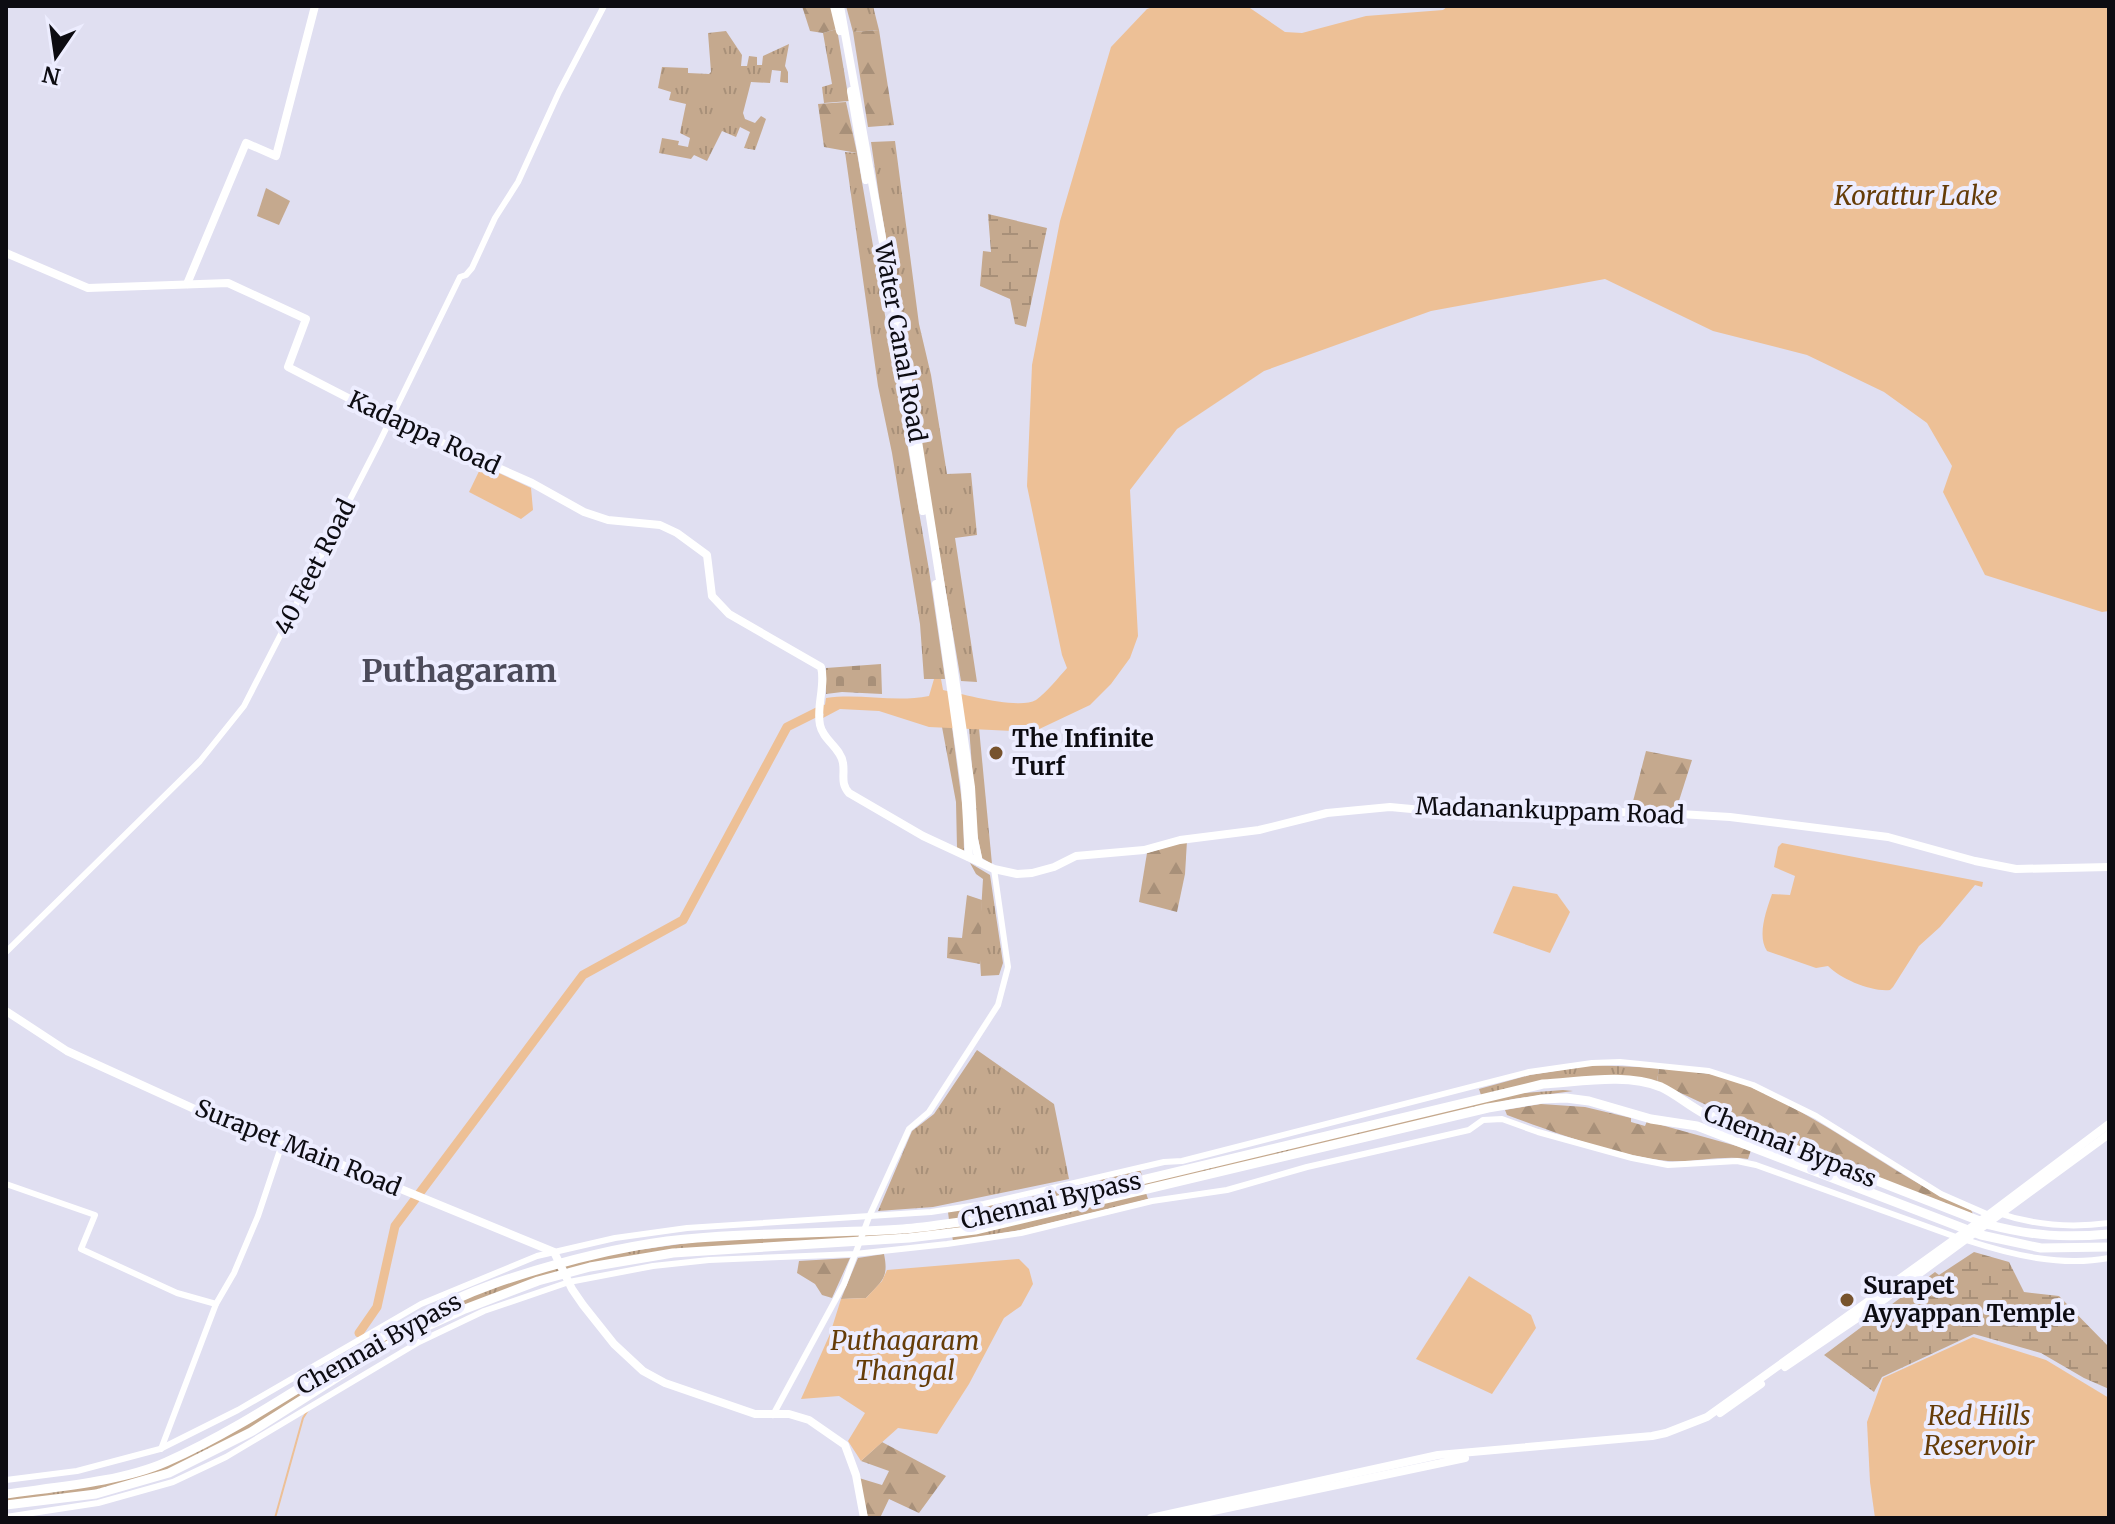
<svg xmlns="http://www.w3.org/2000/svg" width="2115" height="1524" font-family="Merriweather,serif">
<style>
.grass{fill:url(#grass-tufts)}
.forest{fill:url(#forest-firs)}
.wetland{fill:url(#wetland-marsh)}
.cemetery{fill:url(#cemetery-stones)}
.park{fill:#c5a98e}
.water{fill:#edc096}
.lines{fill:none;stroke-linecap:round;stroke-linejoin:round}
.stream{stroke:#edc096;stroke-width:2}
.river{stroke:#edc096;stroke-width:9}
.minor{stroke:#fff;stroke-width:6}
.major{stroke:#fff;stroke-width:8}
.highway{stroke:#fff;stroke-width:9}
.poi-dot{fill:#77532d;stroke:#ededff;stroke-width:3}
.labels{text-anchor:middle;stroke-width:8;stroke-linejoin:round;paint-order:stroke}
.street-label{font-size:24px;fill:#0d0c12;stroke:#ededff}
.poi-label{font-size:24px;font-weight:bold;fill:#0d0c12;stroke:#ededff;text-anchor:start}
.water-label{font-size:26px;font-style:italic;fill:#653c08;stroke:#ededff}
.district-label{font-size:32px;font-weight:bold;fill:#4c4b5a;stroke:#ededff}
</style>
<defs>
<pattern id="grass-tufts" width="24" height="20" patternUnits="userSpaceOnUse" patternTransform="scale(2)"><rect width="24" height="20" fill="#c5a98e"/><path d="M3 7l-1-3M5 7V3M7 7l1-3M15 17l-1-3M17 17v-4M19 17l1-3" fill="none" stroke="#a89079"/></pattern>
<pattern id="forest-firs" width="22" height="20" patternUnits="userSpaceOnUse" patternTransform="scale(2)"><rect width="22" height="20" fill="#c5a98e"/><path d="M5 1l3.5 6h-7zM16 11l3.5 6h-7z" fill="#a89079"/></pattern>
<pattern id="wetland-marsh" width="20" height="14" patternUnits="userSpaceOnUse" patternTransform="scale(2)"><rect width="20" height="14" fill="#c5a98e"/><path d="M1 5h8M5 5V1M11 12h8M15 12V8" fill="none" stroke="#a89079"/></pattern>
<pattern id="cemetery-stones" width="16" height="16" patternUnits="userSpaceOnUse" patternTransform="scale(2)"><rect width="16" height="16" fill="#c5a98e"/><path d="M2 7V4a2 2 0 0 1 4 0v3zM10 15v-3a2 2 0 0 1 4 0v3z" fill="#a89079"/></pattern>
</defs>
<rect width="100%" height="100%" fill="#e0dff1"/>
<g class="grass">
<polygon points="846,6 873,6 879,30 853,32"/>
<polygon points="837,29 849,101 824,103 822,87 832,84 823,33"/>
<polygon points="726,31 742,55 741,66 747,66 749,56 757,57 757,65 762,65 763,56 789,44 785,66 788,72 788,83 780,82 781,71 772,70 770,83 751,82 743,113 745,119 755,123 761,116 766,119 755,150 744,148 750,132 740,127 736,137 722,131 707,161 694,155 691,159 659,153 662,138 679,141 678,145 688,147 690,138 680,133 686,104 669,100 671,92 658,88 662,67 688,68 688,73 709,74 711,72 708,33"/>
<polygon points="895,141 919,324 931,375 947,474 971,473 977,535 955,538 977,682 961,681 879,196 871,142"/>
<polygon points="845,152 857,153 929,570 945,679 924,679 920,624 892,453 878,386"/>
<polygon points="942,727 952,727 963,810 964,851 957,848 956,802"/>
<polygon points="969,727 979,728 992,864 982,858 977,833"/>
<polygon points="970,863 990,875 1003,963 999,975 981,976 979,944 983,879 976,874"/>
<polygon points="977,1050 1054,1104 1069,1179 933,1207 878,1211 912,1131 934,1114"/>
<polygon points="1592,1065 1659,1068 1657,1082 1636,1078 1481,1095 1479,1089 1530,1075"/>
<polygon points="1563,1090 1573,1091 1513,1099 975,1228 609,1260 456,1310 248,1430 170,1471 99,1490 6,1501 6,1495 163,1466 374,1344 455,1303 503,1283 589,1257 702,1241 974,1222 1511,1094"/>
<polygon points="1140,1170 1143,1177 974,1217 949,1220 948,1212 1027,1198"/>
<polygon points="1146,1193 1148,1199 1137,1202 1021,1230 953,1241 952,1235"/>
</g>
<g class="forest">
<polygon points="802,6 831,6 837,29 823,33 810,31"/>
<polygon points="879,30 894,125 868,127 853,32"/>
<polygon points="846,102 857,153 824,147 818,104"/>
<polygon points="1646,751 1692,760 1676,810 1631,809"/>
<polygon points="1187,841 1185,874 1177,912 1139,902 1147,853"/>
<polygon points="967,895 982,900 980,964 947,958 948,937 962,938"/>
<path d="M1659,1068C1681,1071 1705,1071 1727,1078C1745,1083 1761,1092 1778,1100C1845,1133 1903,1181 1971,1210L1973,1214L1788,1143L1657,1082Z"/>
<path d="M1541,1104L1585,1107L1631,1118V1122L1645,1126L1647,1121L1751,1150L1748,1159C1721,1155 1695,1163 1668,1161C1617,1156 1556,1133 1507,1115L1505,1110Z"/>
<polygon points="850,1258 832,1298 822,1295 815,1284 797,1273 799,1261"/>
<polygon points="882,1442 946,1476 919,1513 889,1499 880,1518 868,1518 859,1478 882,1485 889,1471 861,1461"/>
</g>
<g class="wetland">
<polygon points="988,214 1047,228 1026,327 1015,324 1010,299 980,286 983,251 991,252"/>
<polygon points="1974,1252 2009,1262 2024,1292 2059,1296 2109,1347 2109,1389 2084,1378 2041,1353 1974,1334 1882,1377 1874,1392 1824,1355 1935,1272 1939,1275"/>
</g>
<polygon class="cemetery" points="881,664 882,694 842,692 826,694 826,668"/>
<g class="park">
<polygon points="266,188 290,201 279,225 257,216"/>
<path d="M884,1254C889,1278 882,1281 866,1298L841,1299L858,1258Z"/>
</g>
<g class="water">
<path d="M1156,6H1242L1250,8L1285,32L1302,33L1366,16L1443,10L1448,6H2109V611L2102,612L1985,575L1943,492L1952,466L1927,423L1884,392L1807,355L1713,331L1605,279L1431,311L1264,371L1177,429L1130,490L1138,636L1130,658L1111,684L1090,705L1033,732L929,727L879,711L840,709L823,718L826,698C861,693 894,703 929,696L934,679H941L943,690C963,694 1019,710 1036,700C1047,692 1058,678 1067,668L1062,655L1027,486L1032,365L1060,221L1111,47L1147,9Z"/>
<polygon points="482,465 531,488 533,510 521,519 469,492"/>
<path d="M1782,843L1983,882L1982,887L1975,885L1940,927L1919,946L1893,987L1890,990C1871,992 1841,979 1828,966L1816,968L1767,951C1757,936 1766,911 1772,894L1790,895L1795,876L1774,867L1778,847Z"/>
<polygon points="1513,886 1557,894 1570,912 1550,953 1493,933"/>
<polygon points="1019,1259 1029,1269 1033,1284 1021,1306 1004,1318 969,1384 937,1434 898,1428 861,1461 848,1441 865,1413 839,1396 801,1399 830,1334 841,1299 866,1298 882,1281 887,1270"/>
<polygon points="1469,1276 1531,1315 1536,1328 1492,1394 1416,1359"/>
<polygon points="1973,1337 2046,1360 2109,1398 2109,1518 1875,1518 1870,1482 1867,1422 1883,1378"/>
</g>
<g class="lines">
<polyline class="stream" points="275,1518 303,1418 308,1410"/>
<polyline class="river" points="359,1333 377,1307 395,1226 583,975 683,920 787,727 823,709"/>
<g class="minor">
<polyline points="6,952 200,761 244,706 379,443 460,277 466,275 472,268 495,218 518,182 559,92 604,6"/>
<polyline points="6,1184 95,1215 81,1249 177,1293 216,1304"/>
<path d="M1998,1213C2033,1225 2072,1228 2109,1223"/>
<path d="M1966,1240C2012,1255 2061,1267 2109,1258"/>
<polyline points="773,1415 844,1284 869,1217 909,1129 929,1112 998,1005 1008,967 994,869"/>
<polyline points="161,1449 216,1304 234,1273 258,1216 282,1144"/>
<polyline points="6,1480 77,1471 160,1449 238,1410 421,1304 537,1256 615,1238 687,1228 931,1212 984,1204 1164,1162 1182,1161 1529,1072 1592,1063 1620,1062 1709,1071 1753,1085 1816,1116 1941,1194 1989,1215"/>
<polyline points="6,1517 98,1503 173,1482 226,1457 419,1342 484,1311 569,1282 653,1266 709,1260 855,1254 947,1244 1021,1233 1152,1201 1227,1190 1307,1167 1469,1130 1483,1120 1502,1119 1538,1132 1632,1158 1668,1165 1737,1161 1756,1165 1956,1237"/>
</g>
<g class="major">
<polyline points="834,6 840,31"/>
<polyline points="840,6 911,397 949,637 971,787 974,839 979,862"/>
<polyline points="851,91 866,180"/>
<path d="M6,253L88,288L228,283L306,319L288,367L391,420L532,483L584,512L608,520L660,525L677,533L707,555L712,596L729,614L821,667C826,685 816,706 820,725C823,740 841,748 843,763C845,775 840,783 849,793L923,836L994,869L1017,874L1032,873L1054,867L1076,856L1144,850L1180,840L1259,830L1327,813L1390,807L1433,811L1519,813L1646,812L1730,817L1888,837L1975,861L2016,869L2109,867"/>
<polyline points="187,284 246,143 276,156 315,6"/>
<polyline points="902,383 923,511"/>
<polyline points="936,584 965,787 969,857"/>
<polyline points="6,1011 67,1051 245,1132 335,1162 554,1252 572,1289 583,1305 614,1344 643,1371 665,1383 755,1414 789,1414 809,1420 845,1445 856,1475 864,1518"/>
<polyline points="1785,1367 1871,1309 2109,1134"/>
<polyline points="1720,1413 1761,1384"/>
<polyline points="1151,1518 1438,1455 1652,1436 1666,1433 1707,1417 1987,1216 2109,1124"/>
<polyline points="1180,1518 1465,1458"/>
</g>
<g class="highway">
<path d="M6,1494C55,1487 121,1482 166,1462C281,1411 377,1325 496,1283C552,1264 608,1249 667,1241C745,1232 824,1234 903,1229C927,1227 951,1223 975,1220L1543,1084C1580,1082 1626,1073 1661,1087C1676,1094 1688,1105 1703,1113L1990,1225C2033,1236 2065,1238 2109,1234"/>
<polyline points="6,1505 96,1494 169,1473 251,1432 393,1342 465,1309 538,1281 590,1267 673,1253 909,1238 975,1230 1488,1108 1542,1099 1566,1098 1589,1101 1651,1119 1697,1126 1981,1235 2041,1248 2109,1247"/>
</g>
</g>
<g class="poi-dot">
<circle cx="996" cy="753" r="8"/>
<circle cx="1847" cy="1300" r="8"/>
</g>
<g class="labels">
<g class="street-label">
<text transform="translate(900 342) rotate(80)" y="8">Water Canal Road</text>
<text transform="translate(424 433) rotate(25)" y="8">Kadappa Road</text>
<text transform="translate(315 567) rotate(-63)" y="8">40 Feet Road</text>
<text transform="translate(1550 811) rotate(2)" y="8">Madanankuppam Road</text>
<text transform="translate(1790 1146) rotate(22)" y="8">Chennai Bypass</text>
<text transform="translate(298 1148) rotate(22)" y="8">Surapet Main Road</text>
<text transform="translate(1051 1201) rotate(-13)" y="8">Chennai Bypass</text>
<text transform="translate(379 1344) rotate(-29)" y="8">Chennai Bypass</text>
</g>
<g class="poi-label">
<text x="1012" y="747">The Infinite<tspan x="1012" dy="28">Turf</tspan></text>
<text x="1863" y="1294">Surapet<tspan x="1863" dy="28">Ayyappan Temple</tspan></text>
</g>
<g class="water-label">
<text x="1916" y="205">Korattur Lake</text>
<text x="905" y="1350">Puthagaram<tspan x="905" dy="30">Thangal</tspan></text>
<text x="1979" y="1425">Red Hills<tspan x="1979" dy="30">Reservoir</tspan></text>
</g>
<g class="district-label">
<text x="459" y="682">Puthagaram</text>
</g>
</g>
<rect width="2115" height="1524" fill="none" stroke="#0d0c12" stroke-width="16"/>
<g transform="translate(56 56) rotate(193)" stroke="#ededff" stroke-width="6" paint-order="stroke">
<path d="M0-6L14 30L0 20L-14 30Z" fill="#0d0c12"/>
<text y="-12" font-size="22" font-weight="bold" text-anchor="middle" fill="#0d0c12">N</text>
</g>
</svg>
